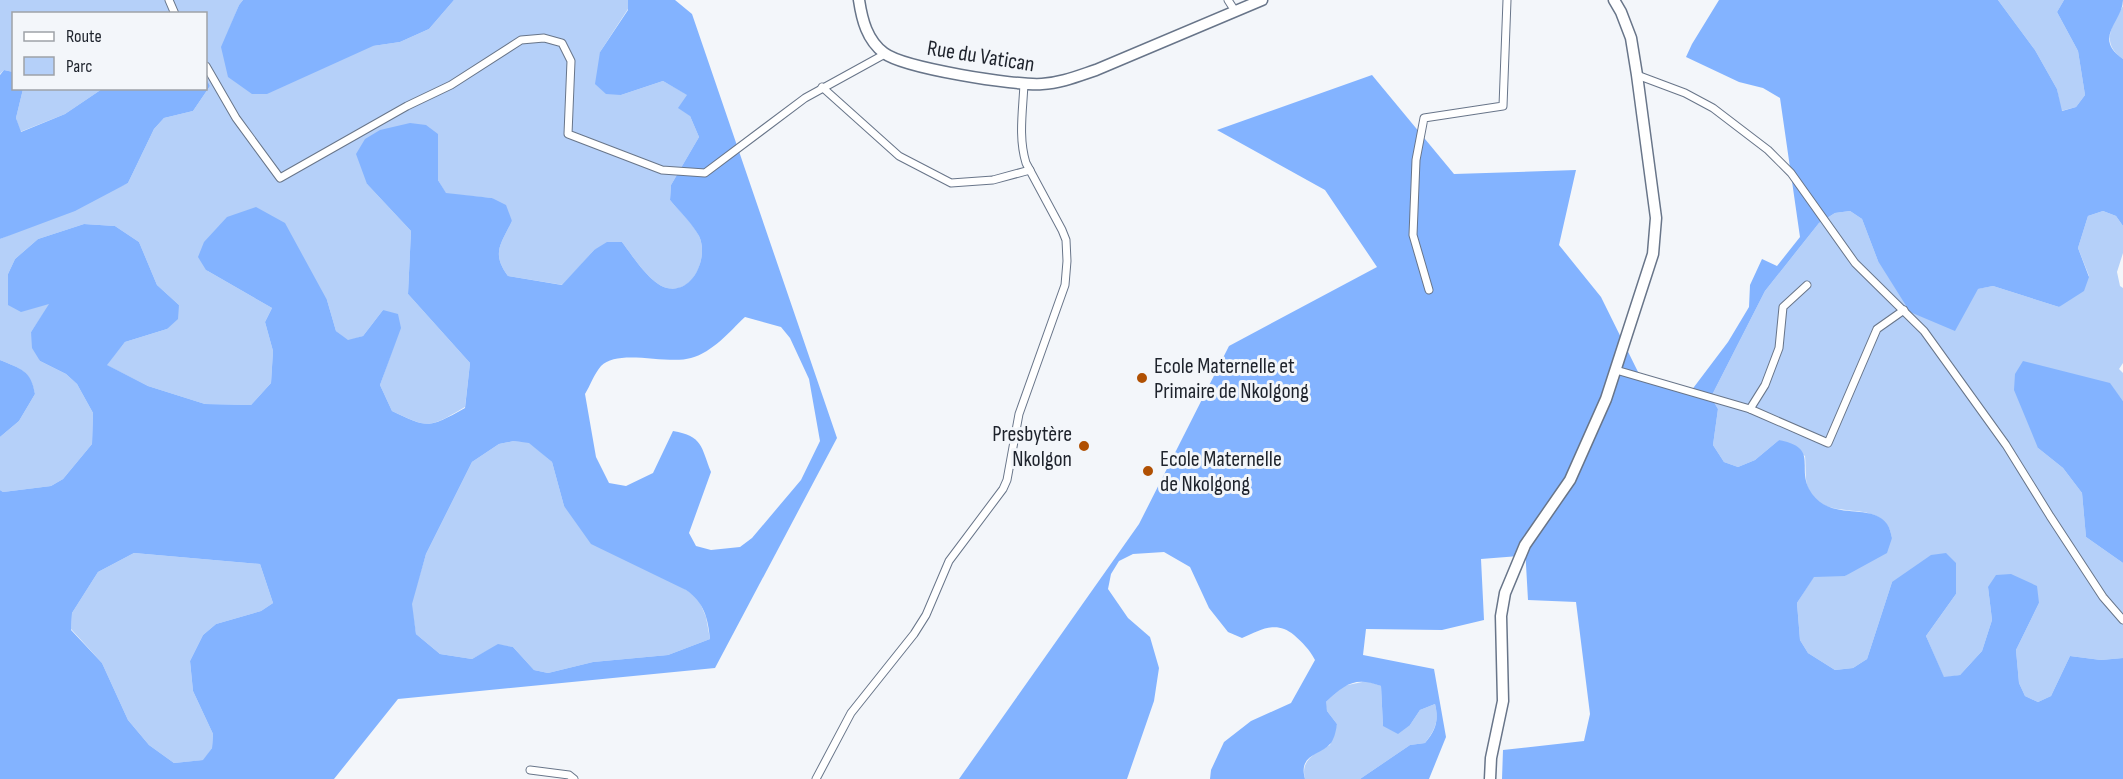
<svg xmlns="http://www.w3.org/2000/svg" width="2123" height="779" font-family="'Sofia Sans Condensed',sans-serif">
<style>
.green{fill:#b5d0f9}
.forest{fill:#83b3ff;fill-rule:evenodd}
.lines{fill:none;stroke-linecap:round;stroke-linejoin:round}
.street-casing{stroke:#687589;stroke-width:9}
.secondary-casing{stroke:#687589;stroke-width:13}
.street{stroke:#fff;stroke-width:7}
.secondary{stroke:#fff;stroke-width:10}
.poi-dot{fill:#b05003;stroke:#f3f6fa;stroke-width:2}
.labels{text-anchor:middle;stroke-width:6;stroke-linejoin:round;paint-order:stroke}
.street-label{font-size:22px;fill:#1e232c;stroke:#f3f6fa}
.poi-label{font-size:22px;fill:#1e232c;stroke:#f3f6fa;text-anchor:start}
</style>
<rect width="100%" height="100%" fill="#f3f6fa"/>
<g class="green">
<path d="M0,0H243L239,5L222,47L373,46L400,42L429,29L454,0H628V9L600,52L621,95L663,81L688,95L690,116L699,137L671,185L670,200C679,211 693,223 699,236C709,257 693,295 667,288C650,284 632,255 622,242L594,250L563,285L508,276C491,253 501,244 512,221L492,198L446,194L438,180V134L367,184L411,231L408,294L470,363L465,407C429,428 430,429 392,411L380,385L400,328L383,310L363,336L348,341L336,331L327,300L206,270L272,308L265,322L273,351L271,383L251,405L205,404L148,386L106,365L125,342L167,329L179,305L157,285L139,242L115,226L84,224L38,239L15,259L8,274V304H50L31,332L40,361L66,374L77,384L93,413L92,444L63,479L51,486L3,492L0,490V437L19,421L35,394C30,370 21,369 0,360V239L128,183L154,129L164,118L193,111L210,86L206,78V14H14L13,72L4,70L0,74Z"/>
<polygon points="1998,0 2064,0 2057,12 2078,51 2085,95 2076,107 2061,111 2057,89 2035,50"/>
<path d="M2123,6V59C2100,43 2112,25 2123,6Z"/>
<polygon points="23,89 102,89 65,114 20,132 16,118"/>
<path d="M1850,211L1862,219L1878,261L1977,289L1993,286L2059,307L2089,276L2078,248L2088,216L2103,211L2116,216L2123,226V253L2117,272L2120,286L2123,288V363L2119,369L2123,373V401L2109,383L2038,448L2063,468L2082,493L2086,537L2123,563V658L2101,660L2070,656L2051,696L2038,702L2025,696L2019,683L2016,650L2039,603L1988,587L1992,620L1982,651L1960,675L1944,678L1926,636L1956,594L1892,582L1867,659L1853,668L1835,670L1808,653L1800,640L1797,603L1814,576H1845L1892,538C1891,534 1890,528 1887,525C1870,499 1818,524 1807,485C1805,476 1806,465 1805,456L1779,440L1755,460L1738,467L1724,462L1713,445L1718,409L1711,397L1765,291L1819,223L1835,213Z"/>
<polygon points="514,441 529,442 552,462 564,506 698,598 706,617 710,639 668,655 593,662 548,673 534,670 513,647 498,645 472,659 440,654 416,634 411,604 426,554 472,462 499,444"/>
<polygon points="134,553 260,564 273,603 261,611 216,624 203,635 190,661 193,691 213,734 212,748 204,760 174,763 149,745 128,720 102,663 71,629 72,613 98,572"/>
<path d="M1367,681L1381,686L1383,726L1410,725L1420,710L1435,704C1439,720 1436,729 1425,743L1410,745L1360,779H1305C1300,760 1315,753 1330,745L1337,724L1327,711L1325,703L1343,686Z"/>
</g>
<g class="forest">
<polygon points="243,0 454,0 429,29 400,42 373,46 267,94 252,94 228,77 221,47 239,5"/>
<path d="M628,0H675L692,14L837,438L715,668L398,699L334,779H0V490L3,492L51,486L63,479L92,444L93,413L77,384L66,374L40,361L32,348L31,332L49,304L21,312L8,305V274L15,259L38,239L84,224L115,226L139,242L157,285L179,305L178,319L167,329L125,342L107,365L148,386L205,404L251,405L271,383L273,351L265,322L272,308L206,270L198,257L204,242L227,217L256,207L285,223L327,300L336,331L348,340L363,336L383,310L398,314L401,328L380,385L392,411C429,429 429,428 465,408L470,363L408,294L411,231L367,184L356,154L365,139L380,130L410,123L426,125L438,134V180L446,193L492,198L506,205L512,221C501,244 491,253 508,276L562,285L594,250L607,242H622C632,255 650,284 667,288C693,294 709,257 699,236C692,223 679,211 670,200L671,185L699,137L690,116L678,108L687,95L663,81L621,95L606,94L595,84L600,52L628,10ZM745,317L781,327L790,338L809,379L820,441L801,480L752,538L740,547L711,550L696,546L689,533L711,472C701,447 703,436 673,431L653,473L626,486L609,483L596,457L585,394C590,386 594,374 601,366C618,348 667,365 691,358C713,352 729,332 745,317ZM514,441L529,443L552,462L564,506L591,544L686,590C704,602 708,618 710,639L668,655L593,662L548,673L534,670L513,647L498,644L472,659L440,654L416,634L412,604L426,554L472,462L499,444ZM134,553L260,564L273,603L261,611L216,624L203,635L190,661L193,691L213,734L212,748L203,760L174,763L149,745L128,720L102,663L71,630L72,613L98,572Z"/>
<path d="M1719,0H1998L2035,50L2057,89L2062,111L2076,107L2085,95L2078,51L2057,12L2064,0H2123C2123,21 2092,38 2123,59V226L2116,216L2103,211L2088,216L2078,248L2089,277L2084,291L2059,307L1993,286L1978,289L1955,331L1910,312L1878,261L1862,219L1850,211L1835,213L1819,223L1765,291L1711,397L1718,409L1713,445L1724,462L1738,467L1755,460L1779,440C1819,448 1797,466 1809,489C1828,524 1871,501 1887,524C1890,528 1891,534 1892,538L1887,553L1845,576L1814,577L1797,603L1800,640L1808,653L1835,670L1853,668L1867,659L1892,582L1931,555L1946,553L1956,563V594L1926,636L1944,677L1960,675L1982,651L1992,620L1988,587L1996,575L2011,574L2037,586L2039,603L2016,650L2019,683L2025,696L2038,702L2051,696L2070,656L2101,660L2123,658V779H1502L1503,750L1584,741L1590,714L1576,602L1528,600L1525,547L1519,556L1481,559L1484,620L1442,630L1366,629L1363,655L1434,669L1446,737L1429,779H1360L1410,745L1425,743C1436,730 1439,720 1435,704L1420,710L1410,725L1398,734L1383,726L1381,686C1355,676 1345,684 1326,702L1327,711L1337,724C1336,730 1335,737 1331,743C1320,756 1298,754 1305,779H1210L1211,770L1224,742L1251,721L1291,703L1315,660C1309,649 1303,643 1294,635C1276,620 1261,630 1242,638L1228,632L1209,608L1190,567L1164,552L1133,554L1119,561L1111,574L1108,589L1128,618L1150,637L1159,668L1154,701L1127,779H959L1139,524L1229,346L1377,267L1325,190L1217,130L1372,75L1454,174L1576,170L1559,245L1601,297L1642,380L1691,391L1728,342L1749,307L1750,285L1762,259L1777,266L1800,237L1780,98L1763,88L1739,82L1686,57L1692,44Z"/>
<polygon points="4,70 13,72 14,88 23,89 16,118 21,132 65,114 102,89 206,88 206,78 210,86 193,111 164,118 154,129 128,183 75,211 0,239 0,75"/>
<path d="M0,360C21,369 31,370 35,394L19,421L0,437Z"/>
<polygon points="2023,361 2110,383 2123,401 2123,563 2086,537 2082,493 2063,468 2038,448 2014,390 2015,374"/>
</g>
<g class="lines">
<g class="street-casing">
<g id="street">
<polyline points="169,0 175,14"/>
<polyline points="1228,0 1235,11"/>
<polyline points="206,66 236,118 280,178 407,106 451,85 521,40 544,38 562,43 571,61 568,134 662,170 705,173 805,98 885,54"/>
<polyline points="1637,75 1685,93 1713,108 1768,150 1791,173 1855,263 1924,331 2006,445 2050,516 2103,597 2123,620"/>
<polyline points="822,87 899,156 951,183 993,180 1030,170"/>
<polyline points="1429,290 1413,235 1416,160 1424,118 1503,106 1507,0"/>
<polyline points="1616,370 1750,409 1828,443 1877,329 1904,310"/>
<polyline points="1750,409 1765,385 1779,348 1783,307 1807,285"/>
<polyline points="530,770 569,775 574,779"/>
<path d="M816,779L851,713L914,634L926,615L949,561L1003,489L1007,480L1019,414L1065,285L1067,261L1066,240L1062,230L1026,163C1018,137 1023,110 1024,83"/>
</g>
</g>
<g class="secondary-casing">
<g id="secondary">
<path d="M859,0C862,20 867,40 884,53C904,68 1015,86 1042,84C1061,83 1078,76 1096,70L1262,0"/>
<polyline points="1490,779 1491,758 1503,701 1501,616 1505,593 1525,545 1570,480 1606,399 1653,254 1656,218 1637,75 1631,38 1621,12 1614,0"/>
</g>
</g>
<use href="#street" class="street"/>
<use href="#secondary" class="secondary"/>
</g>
<g class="poi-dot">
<circle cx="1142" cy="378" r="6"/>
<circle cx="1084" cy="446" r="6"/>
<circle cx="1148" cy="471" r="6"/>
</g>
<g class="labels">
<g class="street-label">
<text transform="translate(981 55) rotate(9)" y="8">Rue du Vatican</text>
</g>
<g class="poi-label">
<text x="1154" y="373">Ecole Maternelle et<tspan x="1154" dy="25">Primaire de Nkolgong</tspan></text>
<text x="1072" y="441" text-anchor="end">Presbytère<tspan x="1072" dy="25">Nkolgon</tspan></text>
<text x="1160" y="466">Ecole Maternelle<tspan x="1160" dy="25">de Nkolgong</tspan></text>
</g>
</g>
<rect x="12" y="12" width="195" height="78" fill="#f3f6fa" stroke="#9ea2a8" stroke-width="1.5"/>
<rect x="24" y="32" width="30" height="9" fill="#ffffff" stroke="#9ea2a8" stroke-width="1.5"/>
<text x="66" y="42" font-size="18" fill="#1e232c">Route</text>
<rect x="24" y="57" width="30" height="18" fill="#b5d0f9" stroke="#9ea2a8" stroke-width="1.5"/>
<text x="66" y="72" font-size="18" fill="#1e232c">Parc</text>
</svg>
